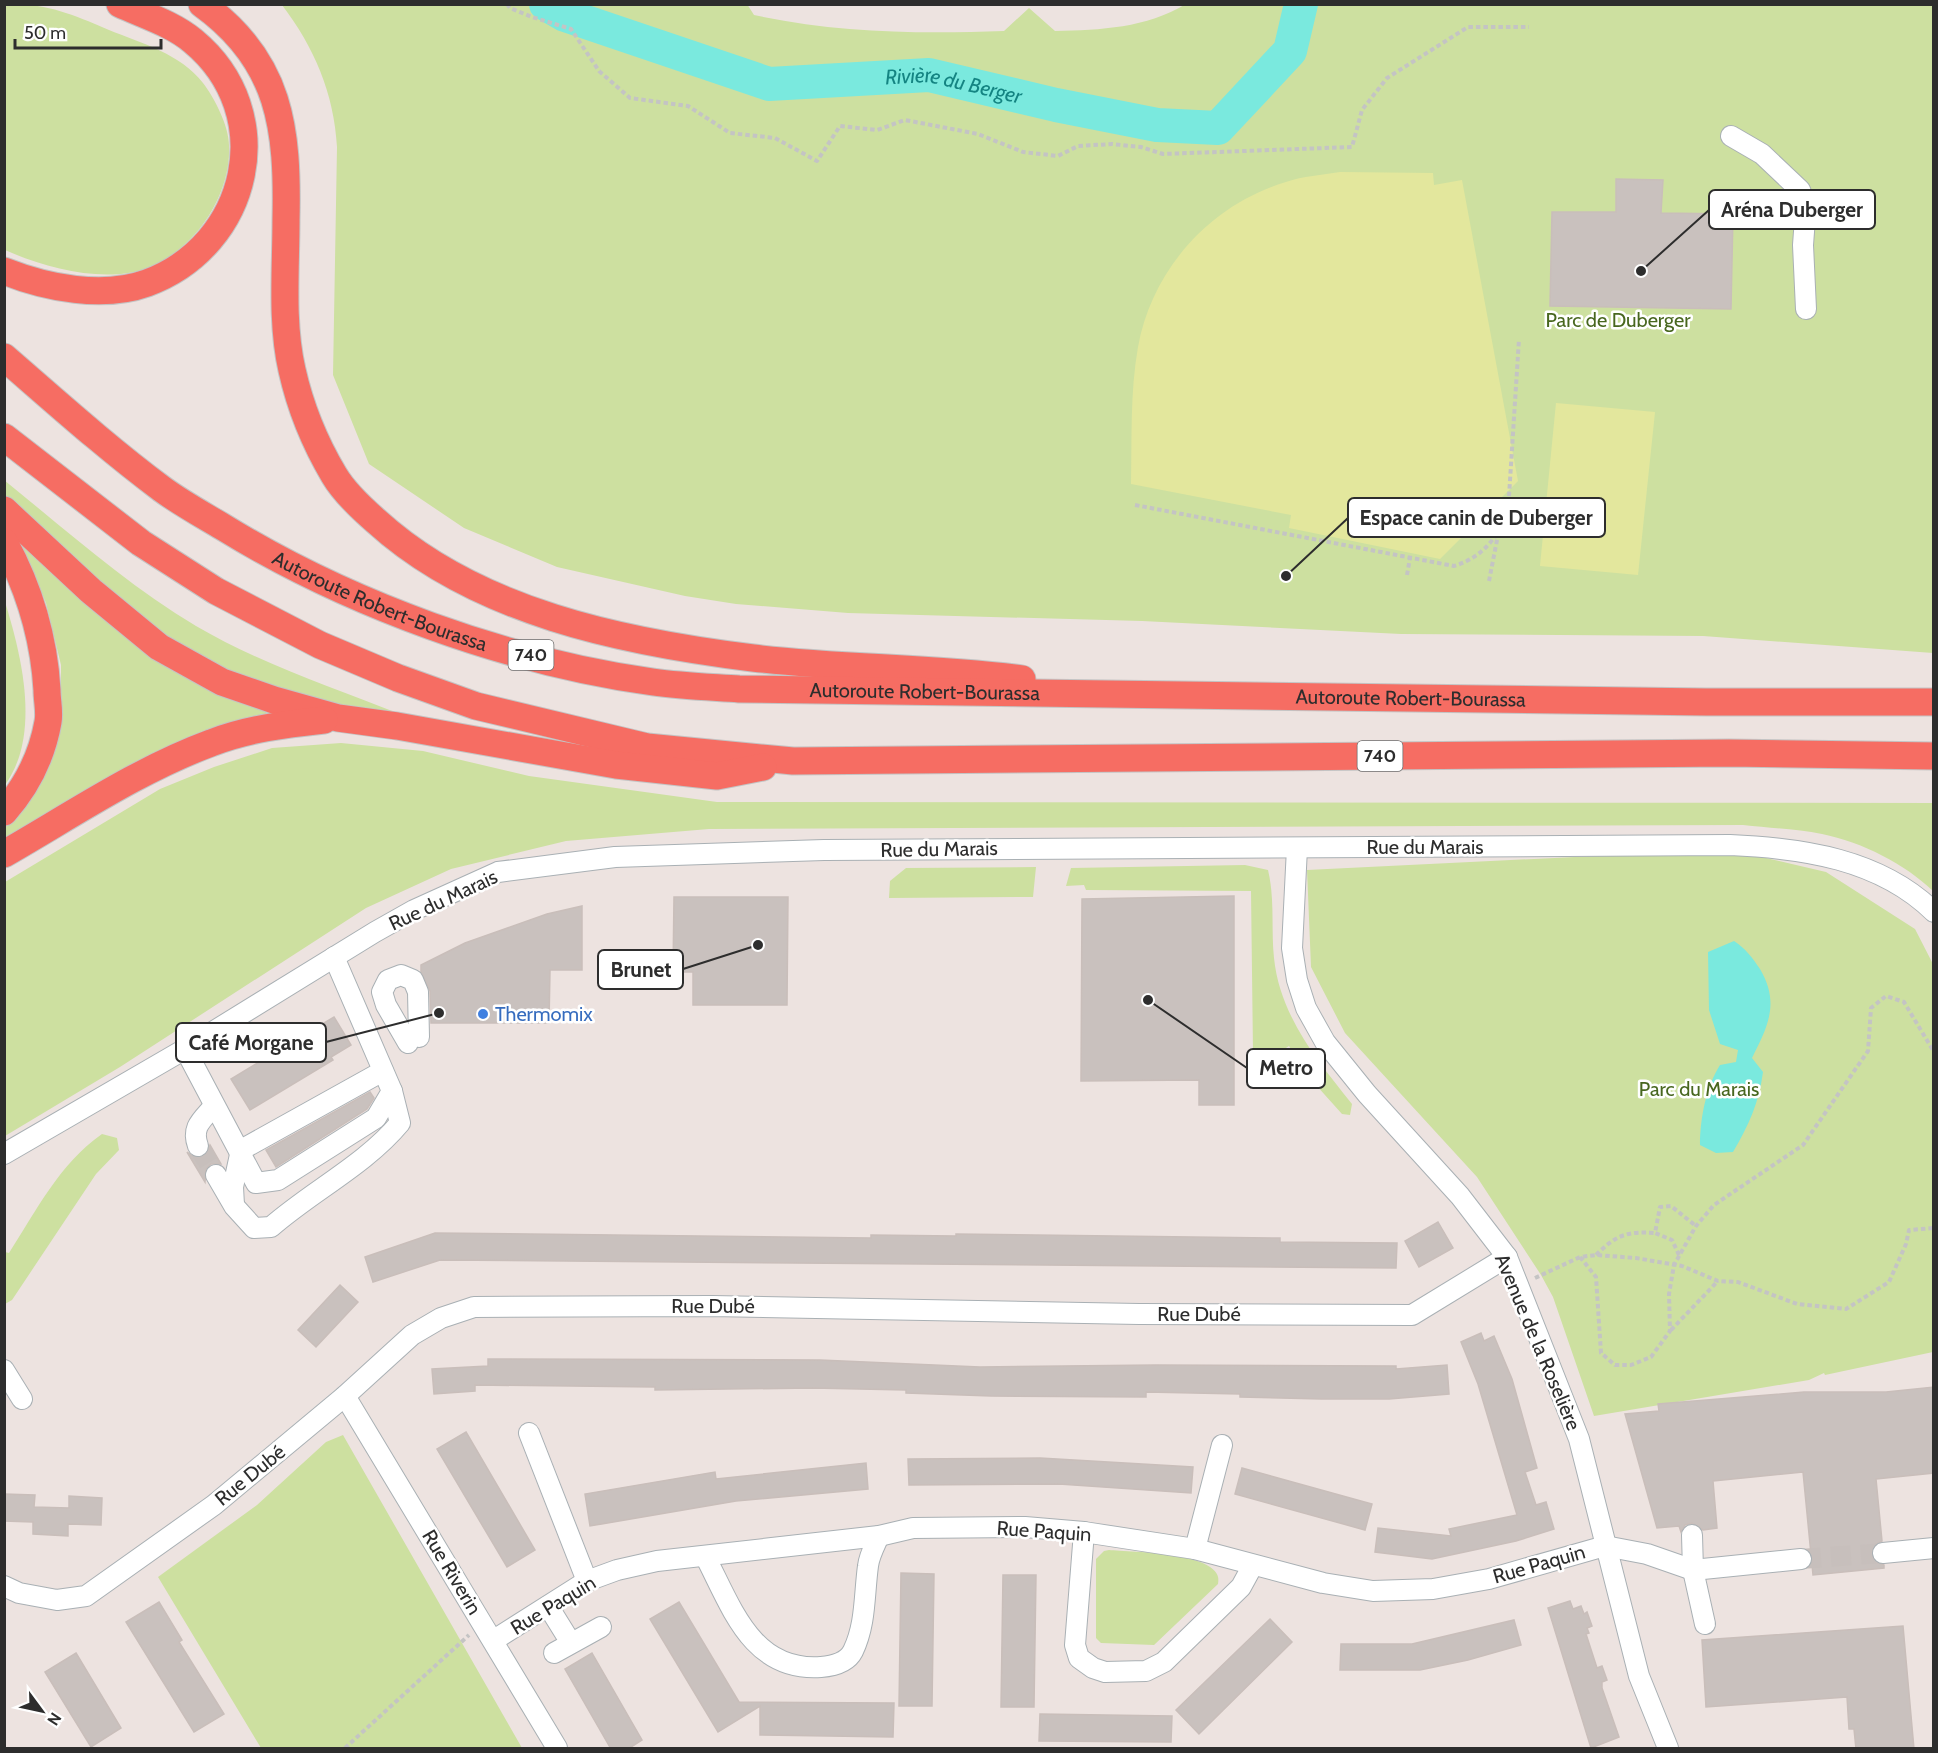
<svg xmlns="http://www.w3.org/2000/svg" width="1938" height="1753" font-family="Cabin,sans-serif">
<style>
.green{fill:#cde0a0}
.pitch{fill:#e3e79d}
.water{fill:#7ae9de}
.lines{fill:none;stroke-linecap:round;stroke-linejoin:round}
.river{stroke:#7ae9de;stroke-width:34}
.building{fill:#c9c1be;stroke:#c9beba;stroke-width:1.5}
.minor-tunnel{stroke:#c7bfbc;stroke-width:20;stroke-dasharray:20 10;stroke-linecap:butt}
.minor-casing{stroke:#a9b0b4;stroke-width:22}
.highway-casing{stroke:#c4c4c4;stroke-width:29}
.path{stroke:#c4c4c4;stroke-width:4;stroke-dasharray:4.5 3;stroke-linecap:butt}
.minor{stroke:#fff;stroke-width:20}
.highway{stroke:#f66d63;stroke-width:27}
.shop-dot{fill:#3f7fe0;stroke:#fff;stroke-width:2}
.labels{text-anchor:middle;stroke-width:5;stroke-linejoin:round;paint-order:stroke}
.shield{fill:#fff;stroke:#6c6c6c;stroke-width:1.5}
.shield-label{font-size:18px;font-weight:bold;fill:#2d2d2d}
.park-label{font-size:20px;fill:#48671f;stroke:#fff}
.street-label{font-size:20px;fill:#2d2d2d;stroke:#fff}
.shop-label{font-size:20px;fill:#366cbe;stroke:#fff;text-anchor:start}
.water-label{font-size:21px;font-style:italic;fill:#148482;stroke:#fff}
.leader{fill:none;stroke:#2d2d2d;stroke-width:2}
.callout-dot{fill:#2d2d2d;stroke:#fff;stroke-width:2}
.callout{fill:#fff;stroke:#2d2d2d;stroke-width:2}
.callout-label{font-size:21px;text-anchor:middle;font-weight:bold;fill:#2d2d2d}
</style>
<rect width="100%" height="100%" fill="#ede3e0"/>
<g class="green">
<path d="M747,4L754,15C837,33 919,34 1004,31L1029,8L1055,31C1101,30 1146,28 1186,4L1933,5V653L1703,636L1401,634L1142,621L848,613L736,604L685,596L557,567L464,528L369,464L333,375L337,147C334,93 314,47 282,5Z"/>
<path d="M5,6C40,0 77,16 109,30C141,43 181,54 203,83C214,97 229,126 229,145C232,201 185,265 128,273C88,279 41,266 5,250Z"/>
<path d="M4,480C66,530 127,585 196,626C257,662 334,688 400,714L325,715L163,643L5,500Z"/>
<polygon points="32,540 107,616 267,705 266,715 203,731 142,760 5,845 5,825 17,814 61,719 61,665 46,603 22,546"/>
<path d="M5,602C22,657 41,735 5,785Z"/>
<path d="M341,743L423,751L529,776L717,802L1933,803V891C1905,864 1862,842 1822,834C1797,829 1769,828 1743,825L709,829L566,841L451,869L366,908L120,1067L5,1136V882L160,789L214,767L272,748Z"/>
<polygon points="1749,854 1826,872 1915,929 1934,966 1933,1352 1825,1375 1824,1373 1809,1380 1594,1416 1553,1297 1541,1275 1477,1177 1345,1033 1311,967 1307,870 1595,856"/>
<path d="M1245,865L1268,870C1275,899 1271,929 1274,958C1280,1016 1317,1060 1352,1104L1350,1115L1342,1114L1307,1075L1289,1046L1275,1055L1269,1051L1253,1053L1251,891L1086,890L1084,885L1066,886L1071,868Z"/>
<polygon points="1036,867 1033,897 889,898 890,881 906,868"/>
<path d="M102,1134L117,1138L119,1150L96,1174L12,1300L5,1304V1252L9,1253C36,1211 60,1163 102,1134Z"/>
<polygon points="343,1435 522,1748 261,1748 158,1577 257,1505 326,1442"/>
<path d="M1109,1550C1130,1552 1227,1552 1218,1584L1154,1645L1101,1643L1096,1638V1559L1104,1551Z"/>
</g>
<g class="pitch">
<path d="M1340,172L1433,173L1434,185L1462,180L1518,481L1440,559L1289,528L1291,515L1131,484C1132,438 1130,392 1138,347C1152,269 1211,204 1286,182C1303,176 1322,175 1340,172Z"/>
<polygon points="1556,403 1655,412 1638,575 1540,566"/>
</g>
<path class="water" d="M1734,941C1745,948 1752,957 1760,969C1780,1003 1768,1026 1752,1058L1763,1072C1759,1102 1749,1125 1733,1152L1716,1153L1700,1145C1700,1119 1706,1087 1720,1065L1736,1062L1738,1050L1720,1044L1709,1010L1708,952Z"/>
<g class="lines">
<path class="river" id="s1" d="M546,4L565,15L769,84L929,75L1056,105L1157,125L1218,128L1290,51L1301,4"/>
</g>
<g class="building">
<polygon points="1616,179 1663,180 1661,213 1733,214 1731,309 1550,306 1552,212 1616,212"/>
<polygon points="1234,896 1234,1105 1199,1105 1199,1080 1081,1081 1082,899"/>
<polygon points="674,897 788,897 787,1005 693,1005 693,972 673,972"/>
<polygon points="582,906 582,970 550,970 549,1023 431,1023 430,991 421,972 421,965 465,943 547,914"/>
<polygon points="334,1017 351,1045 331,1057 333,1060 250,1110 231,1079"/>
<polygon points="370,1092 374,1098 367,1109 276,1167 266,1150"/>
<polygon points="210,1145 221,1164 211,1164 206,1169 205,1182 187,1152 194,1157 202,1157 207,1154"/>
<polygon points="1438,1222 1453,1248 1419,1267 1405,1241"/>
<polygon points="435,1233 871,1238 871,1235 956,1236 956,1234 1280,1238 1280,1242 1397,1243 1396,1268 440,1260 373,1282 365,1257"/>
<polygon points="340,1285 358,1302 316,1347 298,1330"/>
<polygon points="1481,1333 1484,1341 1494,1336 1512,1379 1537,1468 1525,1472 1536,1505 1546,1502 1554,1529 1516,1541 1432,1559 1375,1552 1378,1528 1451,1536 1449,1529 1517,1515 1478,1384 1461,1342"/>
<polygon points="488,1359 820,1360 980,1367 1156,1365 1396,1366 1396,1369 1447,1365 1449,1394 1389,1399 1322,1399 1240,1397 1240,1394 1146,1392 1146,1397 991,1396 906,1393 906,1390 812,1388 655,1390 655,1387 475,1385 475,1391 434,1394 432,1369 488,1366"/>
<polygon points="1934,1387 1934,1473 1876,1479 1882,1541 1876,1544 1871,1554 1874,1560 1884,1565 1884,1568 1813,1575 1803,1472 1713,1481 1717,1528 1703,1530 1692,1523 1685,1525 1681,1532 1679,1526 1657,1528 1625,1414 1659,1411 1658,1404 1804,1392 1886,1392"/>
<polygon points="466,1432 535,1550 507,1567 437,1449"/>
<polygon points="1040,1458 1193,1467 1191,1493 1059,1484 909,1485 908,1459"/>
<polygon points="866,1463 868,1489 736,1501 590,1526 585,1494 715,1472 716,1479"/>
<polygon points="1242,1468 1372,1504 1365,1530 1235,1494"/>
<polygon points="4,1494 35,1495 34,1507 69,1508 69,1496 102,1498 101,1525 68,1524 68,1536 33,1534 33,1522 4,1521"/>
<polygon points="901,1573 934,1574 932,1706 899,1706"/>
<polygon points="1003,1575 1036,1575 1034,1707 1001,1707"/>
<polygon points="1570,1601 1573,1609 1581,1606 1584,1614 1587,1612 1592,1626 1587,1628 1589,1633 1586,1634 1597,1668 1602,1666 1607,1680 1602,1682 1602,1688 1619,1737 1591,1748 1548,1608"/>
<polygon points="159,1602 182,1640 179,1642 224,1714 194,1732 126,1622"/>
<polygon points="679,1602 739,1702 894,1703 893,1737 760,1735 760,1706 718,1732 650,1619"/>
<polygon points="1270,1619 1292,1642 1199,1734 1176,1710"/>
<polygon points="1514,1620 1521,1645 1468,1660 1420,1670 1340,1670 1341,1644 1412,1644"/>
<polygon points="1903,1626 1914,1749 1856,1749 1854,1729 1849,1729 1847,1697 1706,1707 1702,1640"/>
<polygon points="76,1653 121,1728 91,1747 45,1672"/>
<polygon points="592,1653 642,1740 628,1749 611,1749 565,1669"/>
<polygon points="1040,1714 1172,1716 1171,1742 1039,1741"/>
</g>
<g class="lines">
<g class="minor-tunnel">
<polyline points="198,1146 216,1175"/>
<polyline points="1801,1559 1883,1553"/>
</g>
<g class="minor-casing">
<g id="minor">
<polyline points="1731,136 1762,154 1800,190 1806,205 1803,245 1806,309"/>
<polyline points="1297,848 1292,948 1297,980 1306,1008 1325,1042 1367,1094 1460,1196 1507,1257 1579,1439 1639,1676 1668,1748"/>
<polyline points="408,1043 386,1005 382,992 388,980 401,975 413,980 418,992 419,1037"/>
<polyline points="185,1049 256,1183 278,1180 376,1118 392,1091 334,957"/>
<path d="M198,1146C191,1127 202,1120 214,1106"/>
<path d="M4,1154L185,1049L375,932L414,910L498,872L615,857L824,850L1730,845C1802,848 1880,859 1934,912"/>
<path d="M216,1175L234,1206L254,1228L271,1227C312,1191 365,1165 400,1123L392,1091"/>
<polyline points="234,1205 233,1187 241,1150 383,1071"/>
<polyline points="4,1370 22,1399"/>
<polyline points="345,1396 557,1748"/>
<polyline points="529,1433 587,1581"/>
<polyline points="1084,1532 1075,1645 1079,1658 1093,1668 1105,1672 1146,1671 1164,1662 1241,1587 1253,1565"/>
<polyline points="1692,1535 1693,1570 1705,1624"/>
<polyline points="1195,1549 1222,1445"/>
<polyline points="1883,1553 1934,1548"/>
<path d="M705,1556C732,1608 752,1672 821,1667C833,1666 847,1663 853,1651C866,1624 864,1595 868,1566C869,1556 875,1545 879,1536"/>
<polyline points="4,1586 19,1593 57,1600 86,1596 214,1505 345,1396 412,1335 441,1318 474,1307 712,1306 1139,1314 1412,1315 1507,1257"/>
<polyline points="548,1606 571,1643"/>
<polyline points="494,1640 587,1581 617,1570 657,1561 879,1536 913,1528 1025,1527 1084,1532 1195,1549 1323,1583 1373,1591 1433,1589 1489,1579 1605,1546 1647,1554 1693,1570 1801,1559"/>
<polyline points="554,1653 601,1627"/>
</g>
</g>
<g class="highway-casing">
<g id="highway">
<path d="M202,4C281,61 288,129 286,220C286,270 281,322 292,370C300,406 315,443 334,475C344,492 361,508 376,521C476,612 623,642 753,658C843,669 933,667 1022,679"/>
<path d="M4,271C47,288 103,299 147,283C250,245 280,113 193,41C173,24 144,15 120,4"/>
<path id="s2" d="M4,357C56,402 107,448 162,489C181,503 203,515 223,527C348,604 508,662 653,682C681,686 710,687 739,689L1706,702H1934"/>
<polyline points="4,437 141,543 216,591 320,645 398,678 476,706 647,747 793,761 1729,753 1934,756"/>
<polyline points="4,510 91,591 159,647 222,682 274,700 338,718 397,726 616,765 717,776 763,767"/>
<path d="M4,542C29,588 44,638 47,690C47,701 50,712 48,722C42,756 27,786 4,812"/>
<path d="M4,854C72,815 138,770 211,743C246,729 287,724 324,720"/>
</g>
</g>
<g class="path">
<polyline points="507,4 510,8 532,17 571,29 599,71 630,98 688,106 730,133 775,138 817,161 840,126 877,130 905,120 978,134 1023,152 1058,156 1078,146 1112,144 1141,147 1163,154 1352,147 1362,110 1387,78 1468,27 1529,27"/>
<path d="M1135,505L1454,566C1481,558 1497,539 1508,512L1519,339"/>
<polyline points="1407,575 1410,558"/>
<polyline points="1489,581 1498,535"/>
<path d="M1596,1255C1616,1235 1627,1231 1655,1233"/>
<polyline points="1679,1255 1672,1240 1655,1233 1660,1207 1671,1206 1696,1226"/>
<polyline points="1580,1257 1596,1277 1601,1353 1615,1365 1631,1365 1651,1357 1670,1331 1669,1294 1674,1265 1696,1226 1714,1205 1803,1145 1868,1051 1871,1008 1886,996 1904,1002 1934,1052"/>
<polyline points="1535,1278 1580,1257 1596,1255 1636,1258 1682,1266 1718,1281 1738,1282 1797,1304 1846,1309 1889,1282 1906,1244 1909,1230 1934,1228"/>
<polyline points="1671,1330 1718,1281"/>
<polyline points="345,1748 469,1635"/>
</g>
<use href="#minor" class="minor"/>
<use href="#highway" class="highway"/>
</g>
<circle class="shop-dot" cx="483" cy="1014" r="6"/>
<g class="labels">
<g class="shield">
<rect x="508.5" y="640" width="45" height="30" rx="4.5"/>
<rect x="1357.5" y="741" width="45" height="30" rx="4.5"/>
</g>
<g class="shield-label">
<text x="531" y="661">740</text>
<text x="1380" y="762">740</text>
</g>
<g class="park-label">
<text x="1618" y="327">Parc de Duberger</text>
<text x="1699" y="1096">Parc du Marais</text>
</g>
<g class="street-label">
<text dy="7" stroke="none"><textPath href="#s2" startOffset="452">Autoroute Robert-Bourassa</textPath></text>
<text dy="7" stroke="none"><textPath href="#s2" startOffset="1010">Autoroute Robert-Bourassa</textPath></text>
<text dy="7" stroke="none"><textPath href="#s2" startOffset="1496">Autoroute Robert-Bourassa</textPath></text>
<text x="1425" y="854">Rue du Marais</text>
<text transform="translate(939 849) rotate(-1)" y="7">Rue du Marais</text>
<text transform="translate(443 900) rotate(-25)" y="7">Rue du Marais</text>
<text x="713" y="1313">Rue Dubé</text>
<text x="1199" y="1321">Rue Dubé</text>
<text transform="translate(1538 1342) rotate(67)" y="7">Avenue de la Roselière</text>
<text transform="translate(250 1475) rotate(-39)" y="7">Rue Dubé</text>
<text transform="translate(1044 1531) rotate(4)" y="7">Rue Paquin</text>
<text transform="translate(1539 1564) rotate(-16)" y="7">Rue Paquin</text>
<text transform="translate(452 1572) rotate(59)" y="7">Rue Riverin</text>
<text transform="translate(553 1605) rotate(-31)" y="7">Rue Paquin</text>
</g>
<g class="shop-label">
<text x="495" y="1021">Thermomix</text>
</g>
<g class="water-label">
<text dy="7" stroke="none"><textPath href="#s1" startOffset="423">Rivière du Berger</textPath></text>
</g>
</g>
<path class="leader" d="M1641 271L1709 210M1286 576L1348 518M758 945L683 969M439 1013L326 1042M1148 1000L1247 1068"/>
<g class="callout-dot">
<circle cx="1641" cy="271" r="6"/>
<circle cx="1286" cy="576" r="6"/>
<circle cx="758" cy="945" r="6"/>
<circle cx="439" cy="1013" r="6"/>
<circle cx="1148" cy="1000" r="6"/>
</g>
<g class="callout">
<rect x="1709" y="190" width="166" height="39" rx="6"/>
<rect x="1348" y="498" width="257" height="39" rx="6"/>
<rect x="598" y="950" width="85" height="39" rx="6"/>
<rect x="176" y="1023" width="150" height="39" rx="6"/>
<rect x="1247" y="1049" width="78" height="39" rx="6"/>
</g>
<g class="callout-label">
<text x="1792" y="217">Aréna Duberger</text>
<text x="1476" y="525">Espace canin de Duberger</text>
<text x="641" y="977">Brunet</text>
<text x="251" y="1050">Café Morgane</text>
<text x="1286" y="1075">Metro</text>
</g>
<rect width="1938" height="1753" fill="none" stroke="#2d2d2d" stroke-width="12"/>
<g transform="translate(42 1711) rotate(123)" stroke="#ffffff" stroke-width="4.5" paint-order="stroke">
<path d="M0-4.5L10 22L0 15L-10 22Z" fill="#2d2d2d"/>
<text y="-9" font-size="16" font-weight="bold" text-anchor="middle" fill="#2d2d2d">N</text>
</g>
<path d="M15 39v9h146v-9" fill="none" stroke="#2d2d2d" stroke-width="3"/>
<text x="24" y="39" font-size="18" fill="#2d2d2d" stroke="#ffffff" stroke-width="4.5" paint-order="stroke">50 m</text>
</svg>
